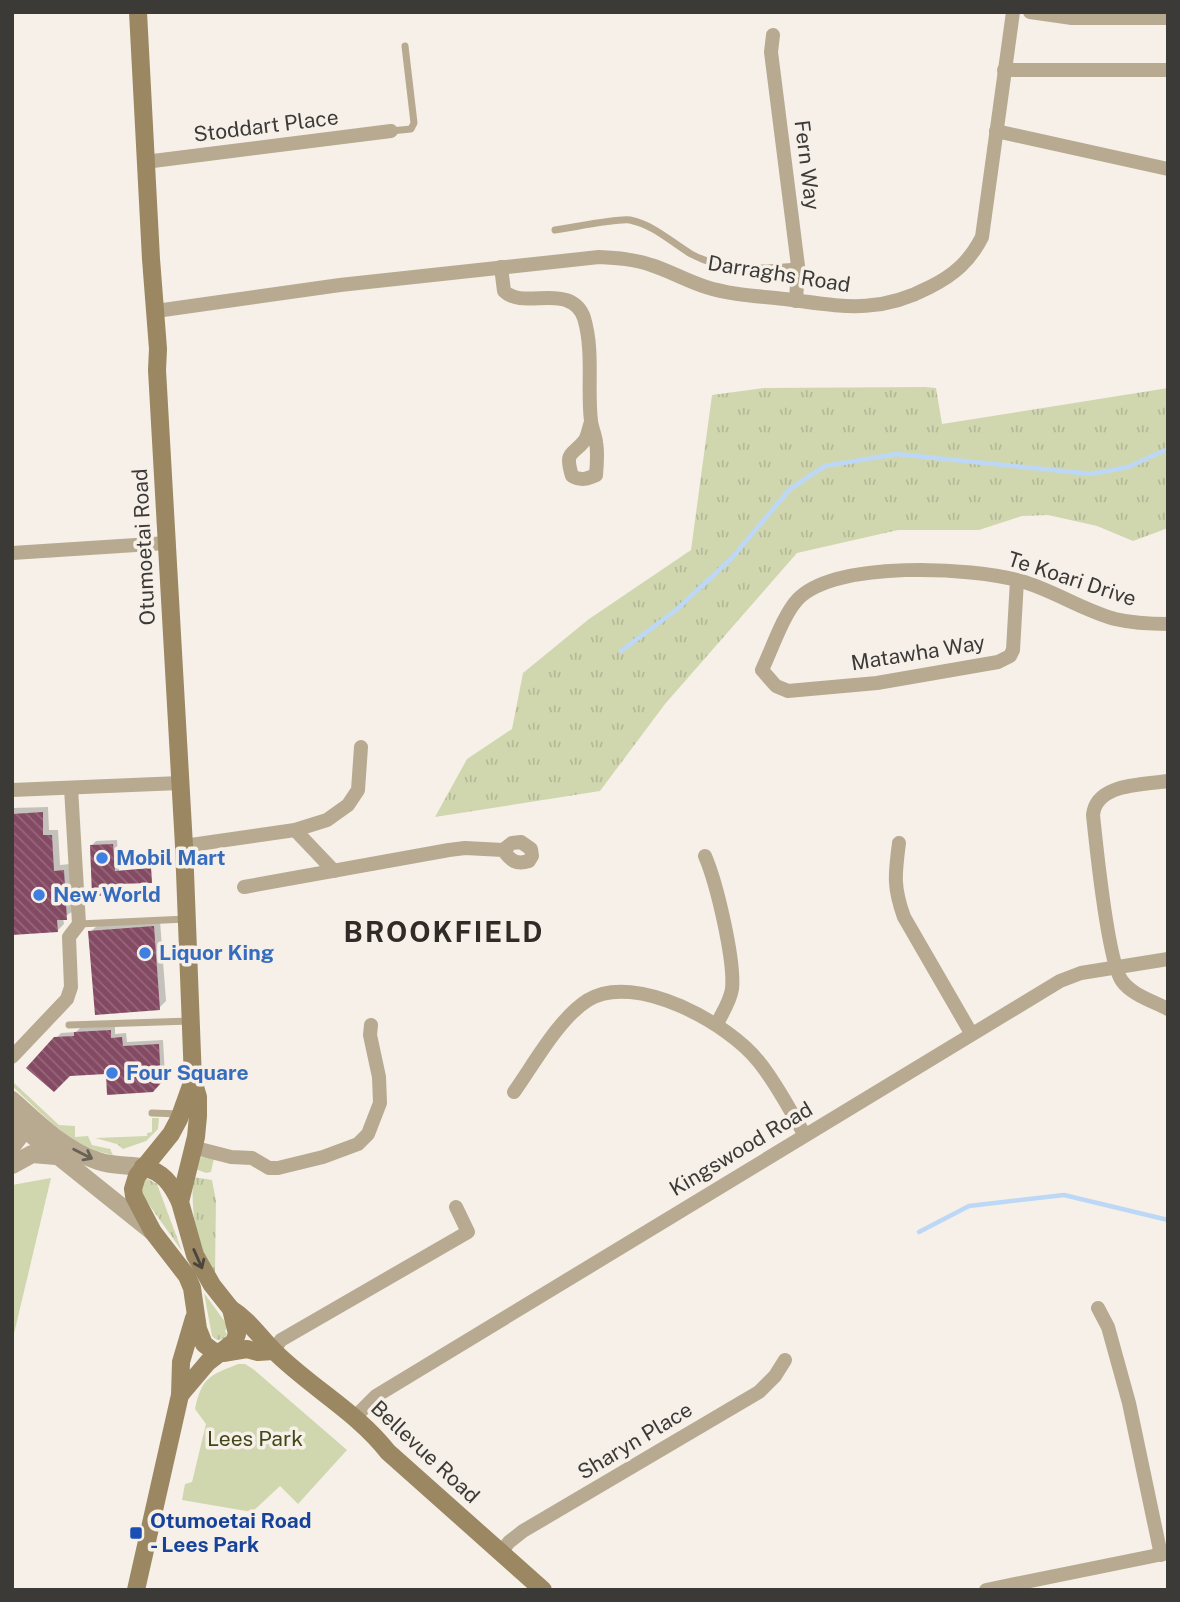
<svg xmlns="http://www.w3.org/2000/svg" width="1180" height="1602" font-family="'Public Sans',sans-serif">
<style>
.grass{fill:url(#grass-tufts)}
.park{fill:#d0d7af}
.shadow{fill:#0003}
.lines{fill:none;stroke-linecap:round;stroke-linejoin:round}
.stream{stroke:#bcd8f6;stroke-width:4.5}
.building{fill:url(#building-back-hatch)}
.service{stroke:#b7aa90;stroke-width:7}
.minor{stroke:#b7aa90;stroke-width:14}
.tertiary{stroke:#b7aa90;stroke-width:18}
.secondary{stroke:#9b8761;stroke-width:18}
.oneway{stroke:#676156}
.oneway2{stroke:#4a463d}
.shop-dot{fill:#3f7fe0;stroke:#f6f0e9;stroke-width:2.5}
.transit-dot{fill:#1a4fb4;stroke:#f6f0e9;stroke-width:2.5}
.labels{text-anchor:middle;stroke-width:7;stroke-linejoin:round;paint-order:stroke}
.street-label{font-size:21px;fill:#3c3a37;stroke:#f6f0e9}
.shop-label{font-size:21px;font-weight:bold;fill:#366cbe;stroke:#f6f0e9;text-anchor:start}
.park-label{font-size:21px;fill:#414716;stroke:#f6f0e9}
.transit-label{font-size:21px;font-weight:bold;fill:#164399;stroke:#f6f0e9;text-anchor:start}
.district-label{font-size:28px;font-weight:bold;letter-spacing:2px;fill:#302b26;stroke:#f6f0e9}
</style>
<defs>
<pattern id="grass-tufts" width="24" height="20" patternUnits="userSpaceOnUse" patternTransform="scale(1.75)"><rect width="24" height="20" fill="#d0d7af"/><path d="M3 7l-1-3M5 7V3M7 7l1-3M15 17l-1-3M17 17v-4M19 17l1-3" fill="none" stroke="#b4b997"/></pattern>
<pattern id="building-back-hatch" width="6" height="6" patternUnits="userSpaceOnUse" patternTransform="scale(1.75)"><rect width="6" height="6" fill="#854a63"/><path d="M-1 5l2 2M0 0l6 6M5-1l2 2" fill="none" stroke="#95687b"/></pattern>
</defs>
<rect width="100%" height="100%" fill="#f6f0e9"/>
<g class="grass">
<polygon points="925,387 936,388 942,424 1168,388 1168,528 1133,541 1097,526 1048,515 1022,516 979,530 898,530 797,553 665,704 600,791 435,817 467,759 512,729 523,673 589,619 691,550 712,395 764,388"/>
<path d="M13,1082L59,1125L75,1126V1137L88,1136L92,1145L110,1149L113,1155C71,1148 42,1113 12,1086Z"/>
<polygon points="152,1118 159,1118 158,1129 146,1141 123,1149 117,1144 95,1138 147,1136 147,1133 152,1132"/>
<polygon points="199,1157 214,1158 211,1172 206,1173 195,1169"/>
<path d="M193,1177L212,1180L216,1201L215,1273C195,1243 191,1212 193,1177Z"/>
<polygon points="146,1178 157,1184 182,1251 140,1192 142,1180"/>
<polygon points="204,1293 228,1326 225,1331 227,1334 224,1339 217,1340 212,1336"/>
</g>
<g class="park">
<polygon points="51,1178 12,1342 12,1185"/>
<path d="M238,1364H245L253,1369L347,1450L298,1504L280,1486L252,1512L182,1500L185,1484L192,1482L206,1424L195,1409C202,1377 209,1376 238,1364Z"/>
</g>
<g class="shadow">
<polygon points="48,807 49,830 58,830 60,865 70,864 73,911 63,918 64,924 57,931 12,933 12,808"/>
<polygon points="117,840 119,871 151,868 152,881 120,882 120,888 115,893 91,846 96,841"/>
<polygon points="160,921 166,1001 159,1008 90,932 97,926"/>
<polygon points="115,1026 115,1034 126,1033 127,1042 163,1040 165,1076 152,1090 107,1073 29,1068 61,1033 76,1032 80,1028"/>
</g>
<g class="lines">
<g class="stream">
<polyline points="621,651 676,610 731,559 790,489 825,466 897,454 1091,474 1128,467 1168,449"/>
<polyline points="919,1232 969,1206 1064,1195 1168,1220"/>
</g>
</g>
<g class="building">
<polygon points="43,812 43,835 52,835 54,871 64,870 67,920 57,920 58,932 12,935 12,814"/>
<polygon points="113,844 115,871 151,868 152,883 115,884 116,895 92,896 90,845"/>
<polygon points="154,926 160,1010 95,1015 88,931"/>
<polygon points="111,1030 111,1038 122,1037 123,1046 159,1044 161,1083 153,1092 107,1095 106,1074 70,1076 54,1092 26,1068 54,1037 74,1036 74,1032"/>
</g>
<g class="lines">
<g class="service">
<polyline points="391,131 411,129 414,123 405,46"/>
<path d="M555,230C571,228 617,218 630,220C654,225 671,242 691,254C724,272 762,269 798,266"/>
<polyline points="79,924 186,919"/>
<polyline points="69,1025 190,1021"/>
<polyline points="152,1113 180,1114"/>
</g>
<g class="minor">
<polyline points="1030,12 1072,18 1168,18"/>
<polyline points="773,35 771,52 798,266 796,301"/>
<polyline points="1004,70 1168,70"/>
<polyline points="996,131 1168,169"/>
<polyline points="145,162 391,131"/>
<path d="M501,267L504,291C519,306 547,293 566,300C575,303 581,309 584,318C594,351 587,388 591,421C592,428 595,435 596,442C598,453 597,464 596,475C587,479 581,481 572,476C564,450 573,456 585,440C588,435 589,427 591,422"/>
<path d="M156,311L340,285L599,257C617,258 634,259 651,265C670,271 687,281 706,287C731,295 758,296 785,299C841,306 877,315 930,287C954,275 970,261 982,237L1013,12"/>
<polyline points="12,553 167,543"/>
<path d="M1017,580L1013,650L1010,656L998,662L877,683L788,691L776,686L762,670C772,649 783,615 798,599C836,560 972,567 1021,581C1053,590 1082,610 1115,619C1132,623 1150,624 1168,624"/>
<path d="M1168,781C1143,785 1096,783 1093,815C1096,844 1108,962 1122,981C1132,995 1153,1001 1168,1009"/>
<polyline points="12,790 180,783"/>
<polyline points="295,830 334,871"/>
<path d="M899,843C895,874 893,887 904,917L971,1033"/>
<polyline points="184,846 295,830 327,820 348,805 358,790 361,747"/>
<path d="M705,856C717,884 735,961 732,989C730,1002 722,1013 717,1024"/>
<path d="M244,887L449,850L465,848L503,850L512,843L521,842L531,849L532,856L529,861C516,865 511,861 503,850"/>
<polyline points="12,1057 67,999 71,987 69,937 79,924 71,788"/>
<path d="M514,1092C534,1064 559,1018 588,1000C635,971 730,1024 759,1062C777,1084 790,1111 805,1135"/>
<polyline points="192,1147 231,1157 252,1158 269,1168 278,1168 323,1157 358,1144 368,1134 380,1103 379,1077 370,1035 371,1025"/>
<polyline points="1098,1308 1108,1327 1129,1403 1161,1555"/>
<polyline points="273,1351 281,1340 468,1232 456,1207"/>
<polyline points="355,1417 376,1396 1060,981 1081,973 1168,959"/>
<polyline points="501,1552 509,1542 523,1531 759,1392 775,1376 785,1360"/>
<polyline points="986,1590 1168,1553"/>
</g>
<g class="tertiary">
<path d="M12,1100C37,1123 65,1150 98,1161C112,1166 128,1165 143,1167"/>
<polyline points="12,1119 153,1232"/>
<polyline points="12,1146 31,1121"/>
<polyline points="12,1165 32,1154 56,1156"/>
</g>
<g class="secondary">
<polyline points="138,12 151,259 158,349 157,370 184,846 193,1080 198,1097 198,1116 196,1137 180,1202 195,1255 212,1285 231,1309 237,1334 234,1342 208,1362 180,1395"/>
<polyline points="193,1080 179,1119 171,1134 137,1176 133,1189 134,1196 153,1232 187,1276 192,1288 198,1329 204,1344 213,1351 223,1353 247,1349 258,1352 273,1351"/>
<path d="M143,1167C163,1172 171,1183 180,1202"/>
<path d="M231,1309C249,1320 259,1336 274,1351C310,1387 357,1412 388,1452L543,1590"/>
<polyline points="136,1590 180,1395 181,1362 194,1318"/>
</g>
</g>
<defs><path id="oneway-shaft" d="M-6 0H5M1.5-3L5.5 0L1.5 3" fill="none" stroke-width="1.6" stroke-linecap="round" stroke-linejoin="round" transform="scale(1.75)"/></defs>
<use class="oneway" href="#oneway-shaft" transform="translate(83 1154) rotate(27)"/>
<use class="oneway2" href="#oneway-shaft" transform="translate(198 1259) rotate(66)"/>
<g class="shop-dot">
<circle cx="102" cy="858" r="7"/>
<circle cx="39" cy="895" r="7"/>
<circle cx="145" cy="953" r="7"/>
<circle cx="112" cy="1073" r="7"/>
</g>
<rect class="transit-dot" x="129" y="1526" width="14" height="14" rx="3.5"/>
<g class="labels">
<g class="street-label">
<text transform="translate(266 126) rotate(-7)" y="7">Stoddart Place</text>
<text transform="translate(807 165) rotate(83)" y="7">Fern Way</text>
<text transform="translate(779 274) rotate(9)" y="7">Darraghs Road</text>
<text transform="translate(144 547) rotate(-93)" y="7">Otumoetai Road</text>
<text transform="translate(1072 579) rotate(18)" y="7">Te Koari Drive</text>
<text transform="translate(918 653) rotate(-9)" y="7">Matawha Way</text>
<text transform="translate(741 1149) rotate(-31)" y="7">Kingswood Road</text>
<text transform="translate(635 1441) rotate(-31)" y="7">Sharyn Place</text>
<text transform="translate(425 1452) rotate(43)" y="7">Bellevue Road</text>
</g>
<g class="shop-label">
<text x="116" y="865">Mobil Mart</text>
<text x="53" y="902">New World</text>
<text x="159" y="960">Liquor King</text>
<text x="126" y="1080">Four Square</text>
</g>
<g class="park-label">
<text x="255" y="1446">Lees Park</text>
</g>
<g class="transit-label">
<text x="150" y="1528">Otumoetai Road<tspan x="150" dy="24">- Lees Park</tspan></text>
</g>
<g class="district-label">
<text x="444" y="942">BROOKFIELD</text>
</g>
</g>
<rect width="1180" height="1602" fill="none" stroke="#3c3a37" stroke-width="28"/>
</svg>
